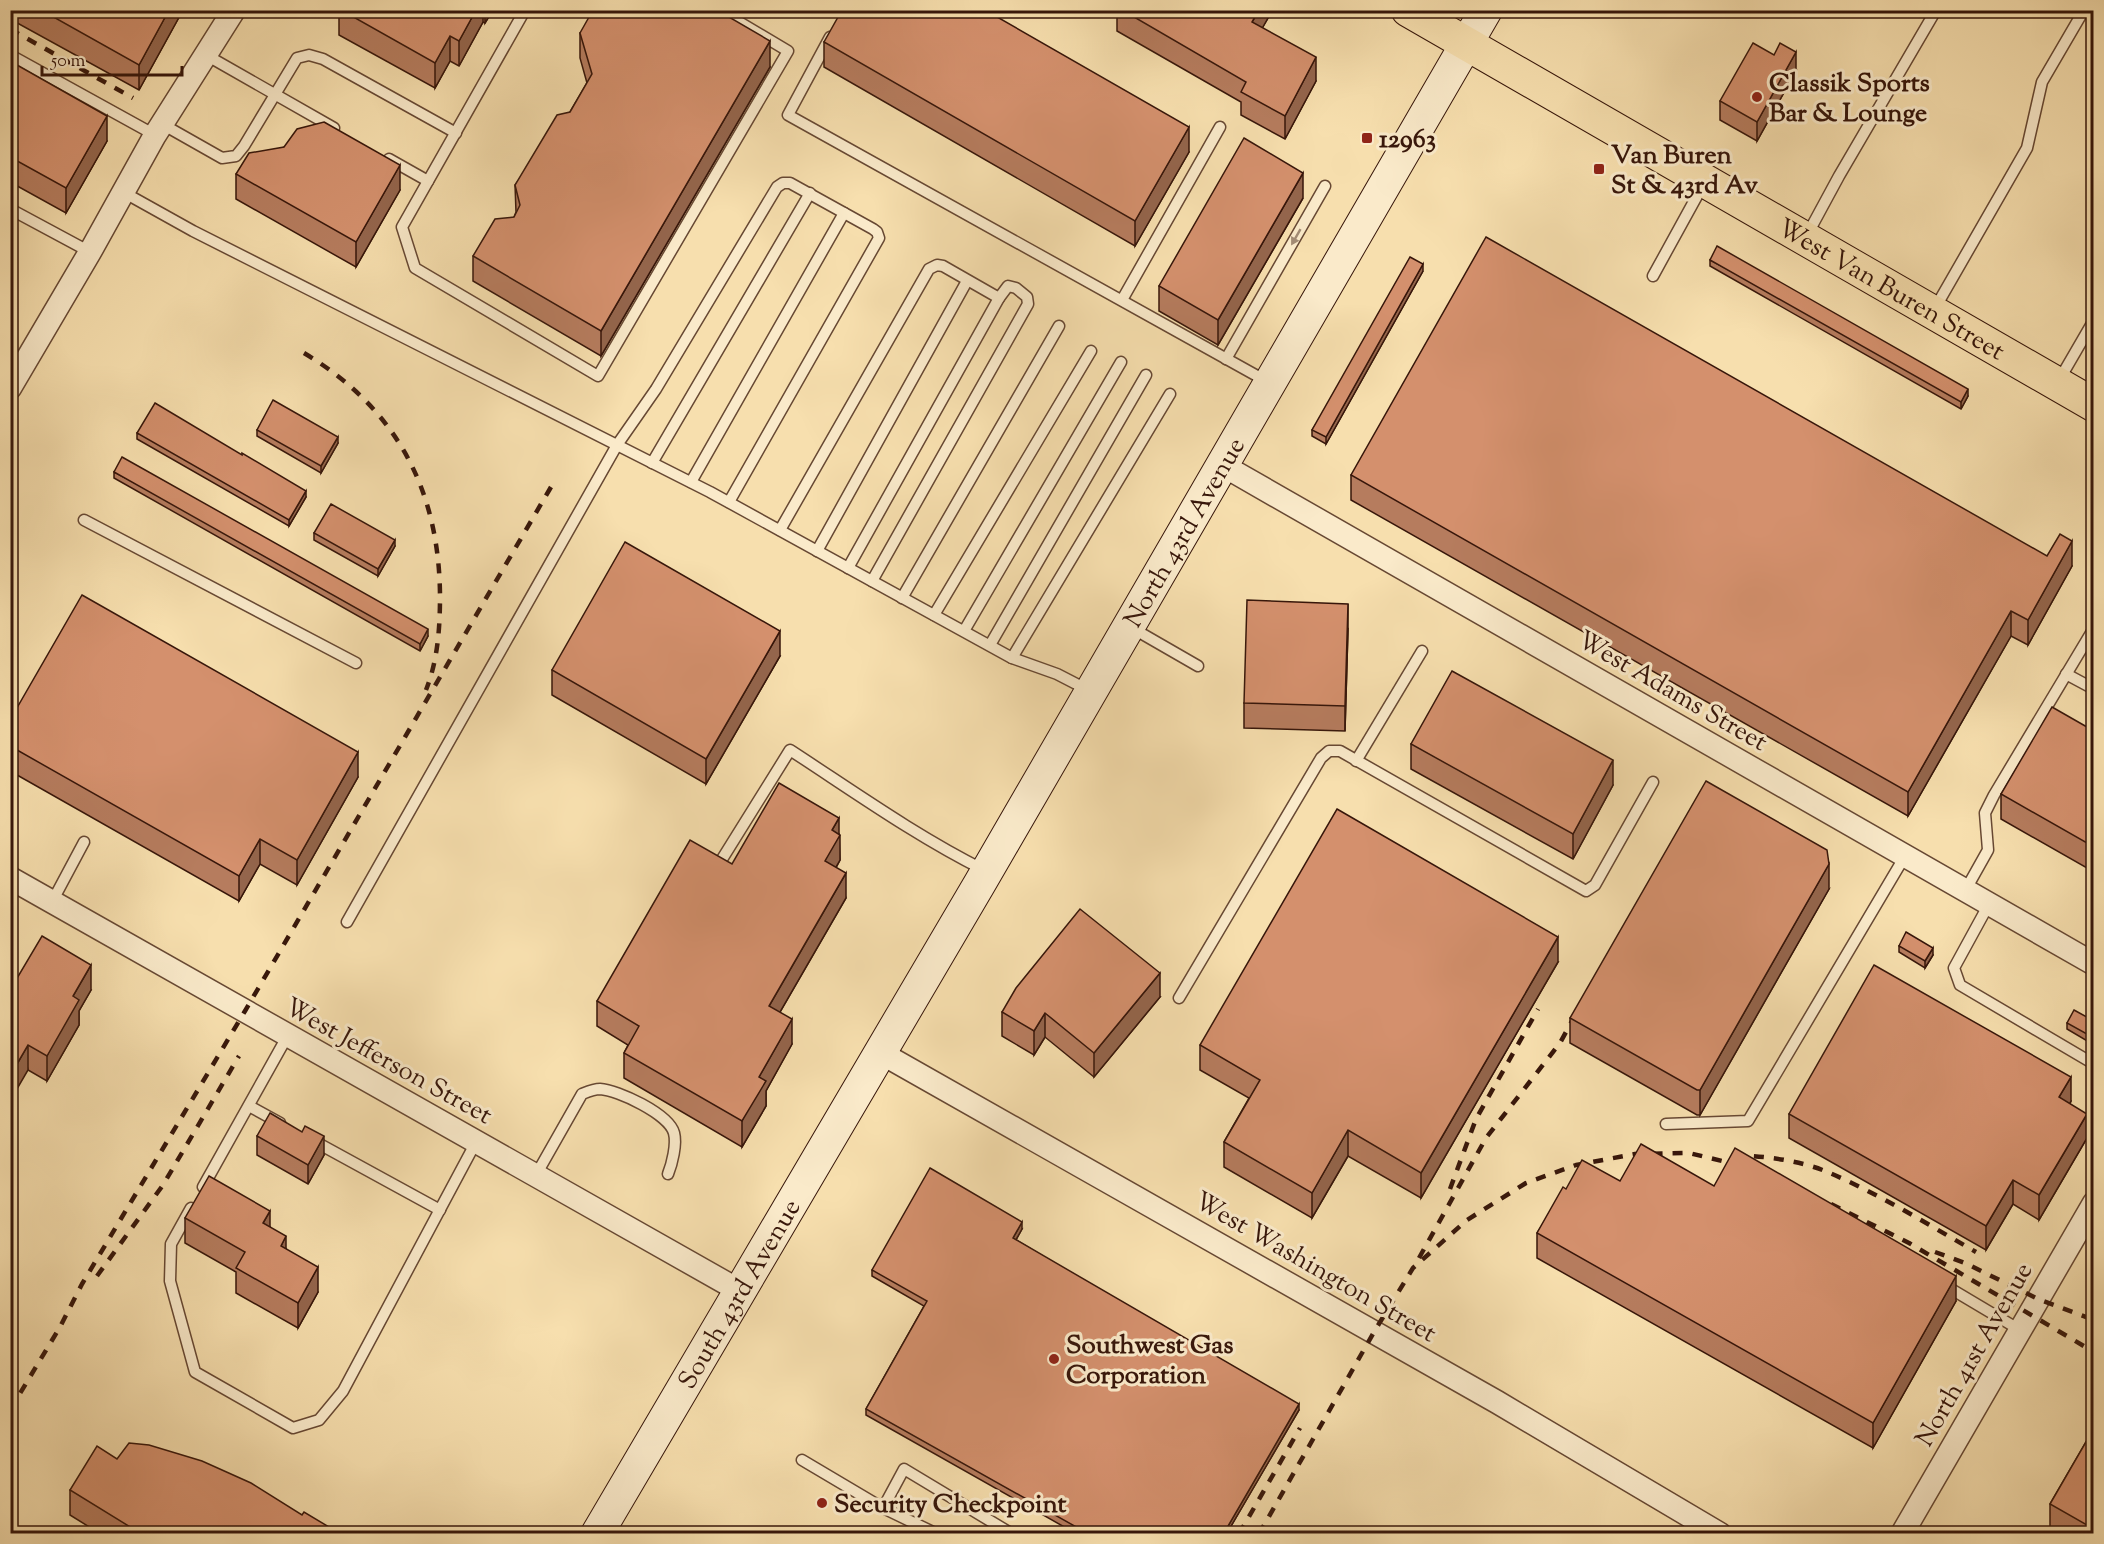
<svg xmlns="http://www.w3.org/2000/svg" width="2104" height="1544" font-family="'Sorts Mill Goudy',serif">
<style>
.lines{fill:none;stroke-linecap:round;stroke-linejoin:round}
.lane-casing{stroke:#674833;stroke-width:13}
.street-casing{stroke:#674833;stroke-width:25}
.secondary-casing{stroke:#37160a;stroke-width:34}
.primary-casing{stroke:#37160a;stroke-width:35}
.lane{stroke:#faeaca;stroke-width:10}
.street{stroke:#faeaca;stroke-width:22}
.secondary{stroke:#faeaca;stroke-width:32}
.primary{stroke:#f7dfae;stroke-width:33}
.rail{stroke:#37160a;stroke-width:4.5;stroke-dasharray:10 10;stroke-linecap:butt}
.wall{fill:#b67c5e;stroke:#37160a;stroke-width:1.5}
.shaded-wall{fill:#94654c;stroke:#37160a;stroke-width:1.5}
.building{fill:#d4906d;stroke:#37160a;stroke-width:1.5}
.oneway{fill:#a28b74}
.poi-dot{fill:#8f2418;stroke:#faeaca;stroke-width:2}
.labels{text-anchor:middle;stroke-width:6;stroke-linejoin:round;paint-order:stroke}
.poi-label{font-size:26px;font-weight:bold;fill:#37160a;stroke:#faeaca;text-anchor:start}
.street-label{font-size:26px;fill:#37160a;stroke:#faeaca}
</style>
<rect width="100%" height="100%" fill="#f7dfae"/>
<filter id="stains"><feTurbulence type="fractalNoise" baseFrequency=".00333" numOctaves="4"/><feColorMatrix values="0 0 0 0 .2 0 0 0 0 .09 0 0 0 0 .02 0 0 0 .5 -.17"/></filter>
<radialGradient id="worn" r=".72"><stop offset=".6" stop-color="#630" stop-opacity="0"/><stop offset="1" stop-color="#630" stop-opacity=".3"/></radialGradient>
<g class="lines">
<g class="lane-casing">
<g id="lane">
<polyline points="525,10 402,227 415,268 598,376 788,51 719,10"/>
<polyline points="830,37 788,115 1268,382"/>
<polyline points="10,55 155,135"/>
<polyline points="206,55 334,128"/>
<polyline points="162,124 222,158 236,156 244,146 297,58 309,55 323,59 456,133"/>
<polyline points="389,159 428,181"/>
<polyline points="123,192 193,231 710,492 1012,658 1057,674 1090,691"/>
<polyline points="10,209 90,252"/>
<polyline points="1806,237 1839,176 1936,10"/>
<polyline points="1653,276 1703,185"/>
<polyline points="1122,300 1220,127"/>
<polyline points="1934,310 2027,148 2042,82 2084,10"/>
<polyline points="1226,359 1325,186"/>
<polyline points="2058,382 2094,320"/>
<polyline points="652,463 810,193"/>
<polyline points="691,482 844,213"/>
<polyline points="84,520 356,663"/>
<polyline points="780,530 929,269 937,265 943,266 999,298 1008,286 1016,288 1027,297 1028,304 872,581"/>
<polyline points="817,551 967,281"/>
<polyline points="848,568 999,298"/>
<polyline points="902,598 1059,326"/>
<polyline points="934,615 1091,351"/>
<polyline points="1132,628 1198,666"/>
<polyline points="964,631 1121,362"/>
<polyline points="990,645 1146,375"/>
<polyline points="1012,658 1170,394"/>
<polyline points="2066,674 2094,689"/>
<polyline points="1356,761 1422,651"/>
<path d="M719,864L790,750C853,791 916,836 984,870"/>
<polyline points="1965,891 1988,850 1985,813 1994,795 2094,628"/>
<polyline points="52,902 84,842"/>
<polyline points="1989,904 1954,968 1960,985 2094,1064"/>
<polyline points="347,922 617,445 656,389 777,187 783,183 790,183 873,229 877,232 879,238 729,502"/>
<polyline points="1179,998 1321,758 1329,751 1340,751 1586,891 1595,885 1653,782"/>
<polyline points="249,1106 280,1123"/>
<polyline points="1666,1124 1748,1121 1905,856"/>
<polyline points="312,1140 440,1210"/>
<path d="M536,1175L582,1094C587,1092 594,1089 600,1089C618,1090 669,1114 674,1133C677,1144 672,1164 668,1174"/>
<polyline points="203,1187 288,1035"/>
<polyline points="191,1208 171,1244 170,1281 195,1372 293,1428 319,1420 343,1391 476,1142"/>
<polyline points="1946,1286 2020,1330"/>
<polyline points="802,1460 883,1508 904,1469 1012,1534"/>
<polyline points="883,1508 937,1534"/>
</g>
</g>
<g class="street-casing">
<g id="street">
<polyline points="10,388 90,252 155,135 234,10"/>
<polyline points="1224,466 2094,964"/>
<polyline points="10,878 740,1291"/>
<polyline points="881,1053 1497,1402 1720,1534"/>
<polyline points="1902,1534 2094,1203"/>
</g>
</g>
<g class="secondary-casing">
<g id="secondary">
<path id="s1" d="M597,1534L980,883L1486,10"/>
</g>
</g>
<g class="primary-casing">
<g id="primary">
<path id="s2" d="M1408,10L2094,405"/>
</g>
</g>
<use href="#lane" class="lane"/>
<use href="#street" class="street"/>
<use href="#secondary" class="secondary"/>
<use href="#primary" class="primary"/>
<g class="rail">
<polyline points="10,29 133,98"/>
<path d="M304,353C396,408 439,489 440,595C440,627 438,660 426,690"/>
<path d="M1734,1155C1763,1156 1798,1160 1825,1171C1878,1193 1927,1224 1976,1252"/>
<polyline points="1450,1189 1476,1119 1538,1009"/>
<polyline points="1831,1204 1909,1243 2094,1352"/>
<polyline points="1935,1252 1965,1263 2038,1299 2094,1320"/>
<polyline points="1419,1258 1486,1138 1560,1043 1579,1008"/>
<polyline points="97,1276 163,1185 239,1056"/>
<polyline points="10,1410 60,1327 82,1284 245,1011 551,487"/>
<polyline points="1239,1534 1300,1428"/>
<polyline points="1259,1534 1374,1332 1413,1268 1467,1220 1526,1183 1576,1165 1635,1154 1689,1153 1743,1166"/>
</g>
</g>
<g class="wall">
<polygon points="10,10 183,10 139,90 10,19"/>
<polygon points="338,10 493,10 485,23 483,22 459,66 450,61 435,88 339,35 339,11"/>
<polygon points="1117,10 1268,10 1268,18 1262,28 1316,81 1285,139 1241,115 1241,102 1117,31"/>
<polygon points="580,33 770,67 601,356 473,281 473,256 514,217 516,212 515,185 570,112 587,83 580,58"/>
<polygon points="824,42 1189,152 1135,246 824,67"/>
<polygon points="10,61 107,141 66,213 10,182"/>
<polygon points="1796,71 1757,141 1720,120 1720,101"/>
<polygon points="284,147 400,190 356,267 236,199 236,174"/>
<polygon points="1303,198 1218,345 1159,311 1159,286"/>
<polygon points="1710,260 1968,396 1961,409 1710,266"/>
<polygon points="1423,271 1326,444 1312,436 1312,430"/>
<polygon points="257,430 338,443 321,473 257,436"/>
<polygon points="137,433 306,497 289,526 137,439"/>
<polygon points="114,472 428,636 420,651 114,478"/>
<polygon points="1351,475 2047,556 2072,566 2028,645 2011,636 1908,816 1351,500"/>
<polygon points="314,533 395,546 378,576 314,540"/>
<polygon points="1348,629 1345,731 1244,728 1244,703"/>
<polygon points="780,656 706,784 552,695 552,670"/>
<polygon points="10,720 358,777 297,885 260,864 239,901 10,771"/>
<polygon points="2094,731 2094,872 2001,819 2001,794"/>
<polygon points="1411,744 1613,785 1573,859 1411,769"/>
<polygon points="839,834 840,860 836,868 846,898 780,1012 792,1044 766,1091 766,1106 742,1147 624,1078 624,1053 628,1045 597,1026 597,1001 732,864"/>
<polygon points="1829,889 1700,1115 1697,1115 1570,1043 1570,1018"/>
<polygon points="1899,946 1933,955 1925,968 1899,952"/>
<polygon points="1558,962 1421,1198 1348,1156 1312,1218 1224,1167 1224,1142 1249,1098 1200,1070 1200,1045"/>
<polygon points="10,990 91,990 79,1011 79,1025 47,1081 28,1070"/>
<polygon points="1160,997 1094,1077 1045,1037 1034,1055 1002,1036 1002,1012"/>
<polygon points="2094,1021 2094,1045 2067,1029 2067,1023"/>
<polygon points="2071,1101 2070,1104 2087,1138 2039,1220 2013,1204 1986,1250 1789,1138 1789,1114"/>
<polygon points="257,1136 324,1155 308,1184 257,1155"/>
<polygon points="1620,1181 1714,1186 1956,1301 1873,1448 1537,1258 1537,1233 1566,1189"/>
<polygon points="185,1218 270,1227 318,1292 298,1328 236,1293 236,1272 185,1243"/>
<polygon points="1022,1229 1016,1240 1299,1410 1227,1533 1075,1533 866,1415 866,1409 924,1306 872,1276 872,1270"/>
<polygon points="2094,1428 2094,1533 2057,1533 2050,1530 2050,1504"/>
<polygon points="117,1459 302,1515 339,1533 99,1533 70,1515 70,1490"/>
</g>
<g class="shaded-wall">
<polygon points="169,10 183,10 139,90 139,65"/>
<polygon points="476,10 483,10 483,22 459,66 459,41"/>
<polygon points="485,10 493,10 485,23"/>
<polygon points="1259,10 1268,10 1268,18 1252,46 1252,22"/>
<polygon points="450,36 450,61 435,88 435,63"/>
<polygon points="770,41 770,67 601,356 601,331"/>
<polygon points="1796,52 1796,71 1757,141 1757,122"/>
<polygon points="1316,57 1316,81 1285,139 1285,116"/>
<polygon points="107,116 107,141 66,213 66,188"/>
<polygon points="1189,127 1189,152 1135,246 1135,221"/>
<polygon points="400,165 400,190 356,267 356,242"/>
<polygon points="1303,173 1303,198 1218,345 1218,320"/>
<polygon points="1423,264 1423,271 1326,444 1326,437"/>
<polygon points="1968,389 1968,396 1961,409 1961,402"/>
<polygon points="338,437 338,443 321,473 321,466"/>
<polygon points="306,491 306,497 289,526 289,520"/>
<polygon points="395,540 395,546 378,576 378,569"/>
<polygon points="2072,541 2072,566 2028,645 2028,620"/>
<polygon points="1348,604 1348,629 1345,731 1345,706"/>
<polygon points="2011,611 2011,636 1908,816 1908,792"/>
<polygon points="428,629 428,636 420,651 420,644"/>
<polygon points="780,631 780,656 706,784 706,759"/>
<polygon points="358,752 358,777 297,885 297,860"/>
<polygon points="1613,760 1613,785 1573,859 1573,834"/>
<polygon points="839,818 839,838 840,835 840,860 825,886 825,861 832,830"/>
<polygon points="260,839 260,864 239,901 239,876"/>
<polygon points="1829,864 1829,889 1700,1115 1700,1090"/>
<polygon points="846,873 846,898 769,1031 769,1006"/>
<polygon points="1558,937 1558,962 1421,1198 1421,1173"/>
<polygon points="1933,948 1933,955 1925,968 1925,961"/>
<polygon points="91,965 91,990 79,1011 79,1025 47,1081 47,1056 73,996"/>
<polygon points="1160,973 1160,997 1094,1077 1094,1053"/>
<polygon points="1045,1013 1045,1037 1034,1055 1034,1031"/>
<polygon points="792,1019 792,1044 766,1091 766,1106 742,1147 742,1121 759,1077"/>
<polygon points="28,1045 28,1070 10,1101 10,1076"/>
<polygon points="2071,1077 2071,1101 2059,1122 2059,1097"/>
<polygon points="2087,1114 2087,1138 2039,1220 2039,1195"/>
<polygon points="1348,1130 1348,1156 1312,1218 1312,1193"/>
<polygon points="324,1136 324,1155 308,1184 308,1165"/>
<polygon points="2013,1180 2013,1204 1986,1250 1986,1226"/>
<polygon points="270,1211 270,1236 263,1223"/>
<polygon points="1022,1222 1022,1229 1013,1245 1013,1238"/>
<polygon points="286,1236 286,1261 281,1246"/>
<polygon points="318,1267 318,1292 298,1328 298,1303"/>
<polygon points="1956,1276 1956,1301 1873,1448 1873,1423"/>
<polygon points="1299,1404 1299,1410 1227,1533 1224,1533"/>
</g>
<g class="building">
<polygon points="41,10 169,10 139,65"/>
<polygon points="341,10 476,10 459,41 450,36 435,63"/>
<polygon points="593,10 717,10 770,41 601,331 473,256 495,219 514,217 520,205 515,185 557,115 570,112 592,74 580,33"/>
<polygon points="842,10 985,10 1189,127 1135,221 824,42"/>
<polygon points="1122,10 1259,10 1252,22 1316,57 1285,116 1241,92 1246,82"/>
<polygon points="1753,43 1774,55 1780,43 1796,52 1757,122 1720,101"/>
<polygon points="10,61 107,116 66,188 10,157"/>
<polygon points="324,122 400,165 356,242 236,174 249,153 284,147 297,129"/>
<polygon points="1244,138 1303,173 1218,320 1159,286"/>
<polygon points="1486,237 2047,556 2060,534 2072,541 2028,620 2011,611 1908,792 1351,475"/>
<polygon points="1717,246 1968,389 1961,402 1710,260"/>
<polygon points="1410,257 1423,264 1326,437 1312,430"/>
<polygon points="273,400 338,437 321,466 257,430"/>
<polygon points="155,403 242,455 242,453 306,491 289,520 137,433"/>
<polygon points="122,457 428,629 420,644 114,472"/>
<polygon points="331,504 395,540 378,569 314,533"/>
<polygon points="625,542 780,631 706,759 552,670"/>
<polygon points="82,595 358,752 297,860 260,839 239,876 10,746 10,720"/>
<polygon points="1247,600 1348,604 1345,706 1244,703"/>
<polygon points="1452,671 1613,760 1573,834 1411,744"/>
<polygon points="2052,707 2094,731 2094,847 2001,794"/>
<polygon points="1706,781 1827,850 1829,864 1700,1090 1697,1090 1570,1018"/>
<polygon points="779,783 839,818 832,830 840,835 825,861 846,873 769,1006 792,1019 759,1077 766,1081 742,1121 624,1053 639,1026 597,1001 690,840 732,864"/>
<polygon points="1337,809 1558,937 1421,1173 1348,1130 1312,1193 1224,1142 1260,1080 1200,1045"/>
<polygon points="1080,909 1160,973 1094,1053 1045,1013 1034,1031 1002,1012 1016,988"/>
<polygon points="1906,932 1933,948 1925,961 1899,946"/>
<polygon points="42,936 91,965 73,996 79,1000 47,1056 28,1045 10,1076 10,990"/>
<polygon points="1874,965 2071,1077 2059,1097 2087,1114 2039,1195 2013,1180 1986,1226 1789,1114"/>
<polygon points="2074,1010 2094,1021 2094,1038 2067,1023"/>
<polygon points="270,1113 302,1132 305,1126 324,1136 308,1165 257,1136"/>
<polygon points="1641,1144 1714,1186 1735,1148 1956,1276 1873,1423 1537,1233 1563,1187 1566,1189 1582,1160 1620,1181"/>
<polygon points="930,1168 1022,1222 1013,1238 1299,1404 1224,1533 1087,1533 866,1409 927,1301 872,1270"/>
<polygon points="209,1176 270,1211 263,1223 286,1236 281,1246 318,1267 298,1303 236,1268 245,1252 185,1218"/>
<polygon points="2094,1428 2094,1529 2050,1504"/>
<polygon points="129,1443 149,1445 202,1461 251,1483 302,1515 304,1512 339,1533 140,1533 70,1490 97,1446 117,1459"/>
<polygon points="1653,1530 1659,1533 1651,1533"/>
</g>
<defs><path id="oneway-solid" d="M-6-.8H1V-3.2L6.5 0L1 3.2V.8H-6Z" transform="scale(1.5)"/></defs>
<use class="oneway" href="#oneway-solid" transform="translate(1296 237) rotate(120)"/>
<g class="poi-dot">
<circle cx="1757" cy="97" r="6"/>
<rect x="1361" y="132" width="12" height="12" rx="3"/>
<rect x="1593" y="163" width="12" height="12" rx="3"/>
<circle cx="1054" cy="1359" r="6"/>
<circle cx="822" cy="1503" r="6"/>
</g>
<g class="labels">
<g class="poi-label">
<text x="1769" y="91">Classik Sports<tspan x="1769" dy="30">Bar &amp; Lounge</tspan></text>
<text x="1379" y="147">12963</text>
<text x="1611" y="163">Van Buren<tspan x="1611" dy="30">St &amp; 43rd Av</tspan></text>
<text x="1066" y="1353">Southwest Gas<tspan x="1066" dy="30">Corporation</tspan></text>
<text x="834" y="1512">Security Checkpoint</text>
</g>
<g class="street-label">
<text dy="9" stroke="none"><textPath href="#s2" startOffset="558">West Van Buren Street</textPath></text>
<text dy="9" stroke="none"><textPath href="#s1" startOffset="1161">North 43rd Avenue</textPath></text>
<text transform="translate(1673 690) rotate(30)" y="9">West Adams Street</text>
<text transform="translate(389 1060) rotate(29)" y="9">West Jefferson Street</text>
<text transform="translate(1316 1266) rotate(30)" y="9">West Washington Street</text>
<text dy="9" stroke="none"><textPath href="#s1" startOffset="279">South 43rd Avenue</textPath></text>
<text transform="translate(1973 1354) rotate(-60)" y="9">North 41st Avenue</text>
</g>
</g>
<rect width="2104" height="1544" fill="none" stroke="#f7dfae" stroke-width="36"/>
<rect x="12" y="12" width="2080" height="1520" fill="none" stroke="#37160a" stroke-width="3"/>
<rect x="18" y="18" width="2068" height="1508" fill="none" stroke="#37160a" stroke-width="1.5"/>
<path d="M42 66v9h140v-9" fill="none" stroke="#37160a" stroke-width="3"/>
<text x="51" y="66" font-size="18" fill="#37160a" stroke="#faeaca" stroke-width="4.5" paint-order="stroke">50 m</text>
<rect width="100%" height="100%" filter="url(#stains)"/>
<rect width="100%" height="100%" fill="url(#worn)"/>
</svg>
